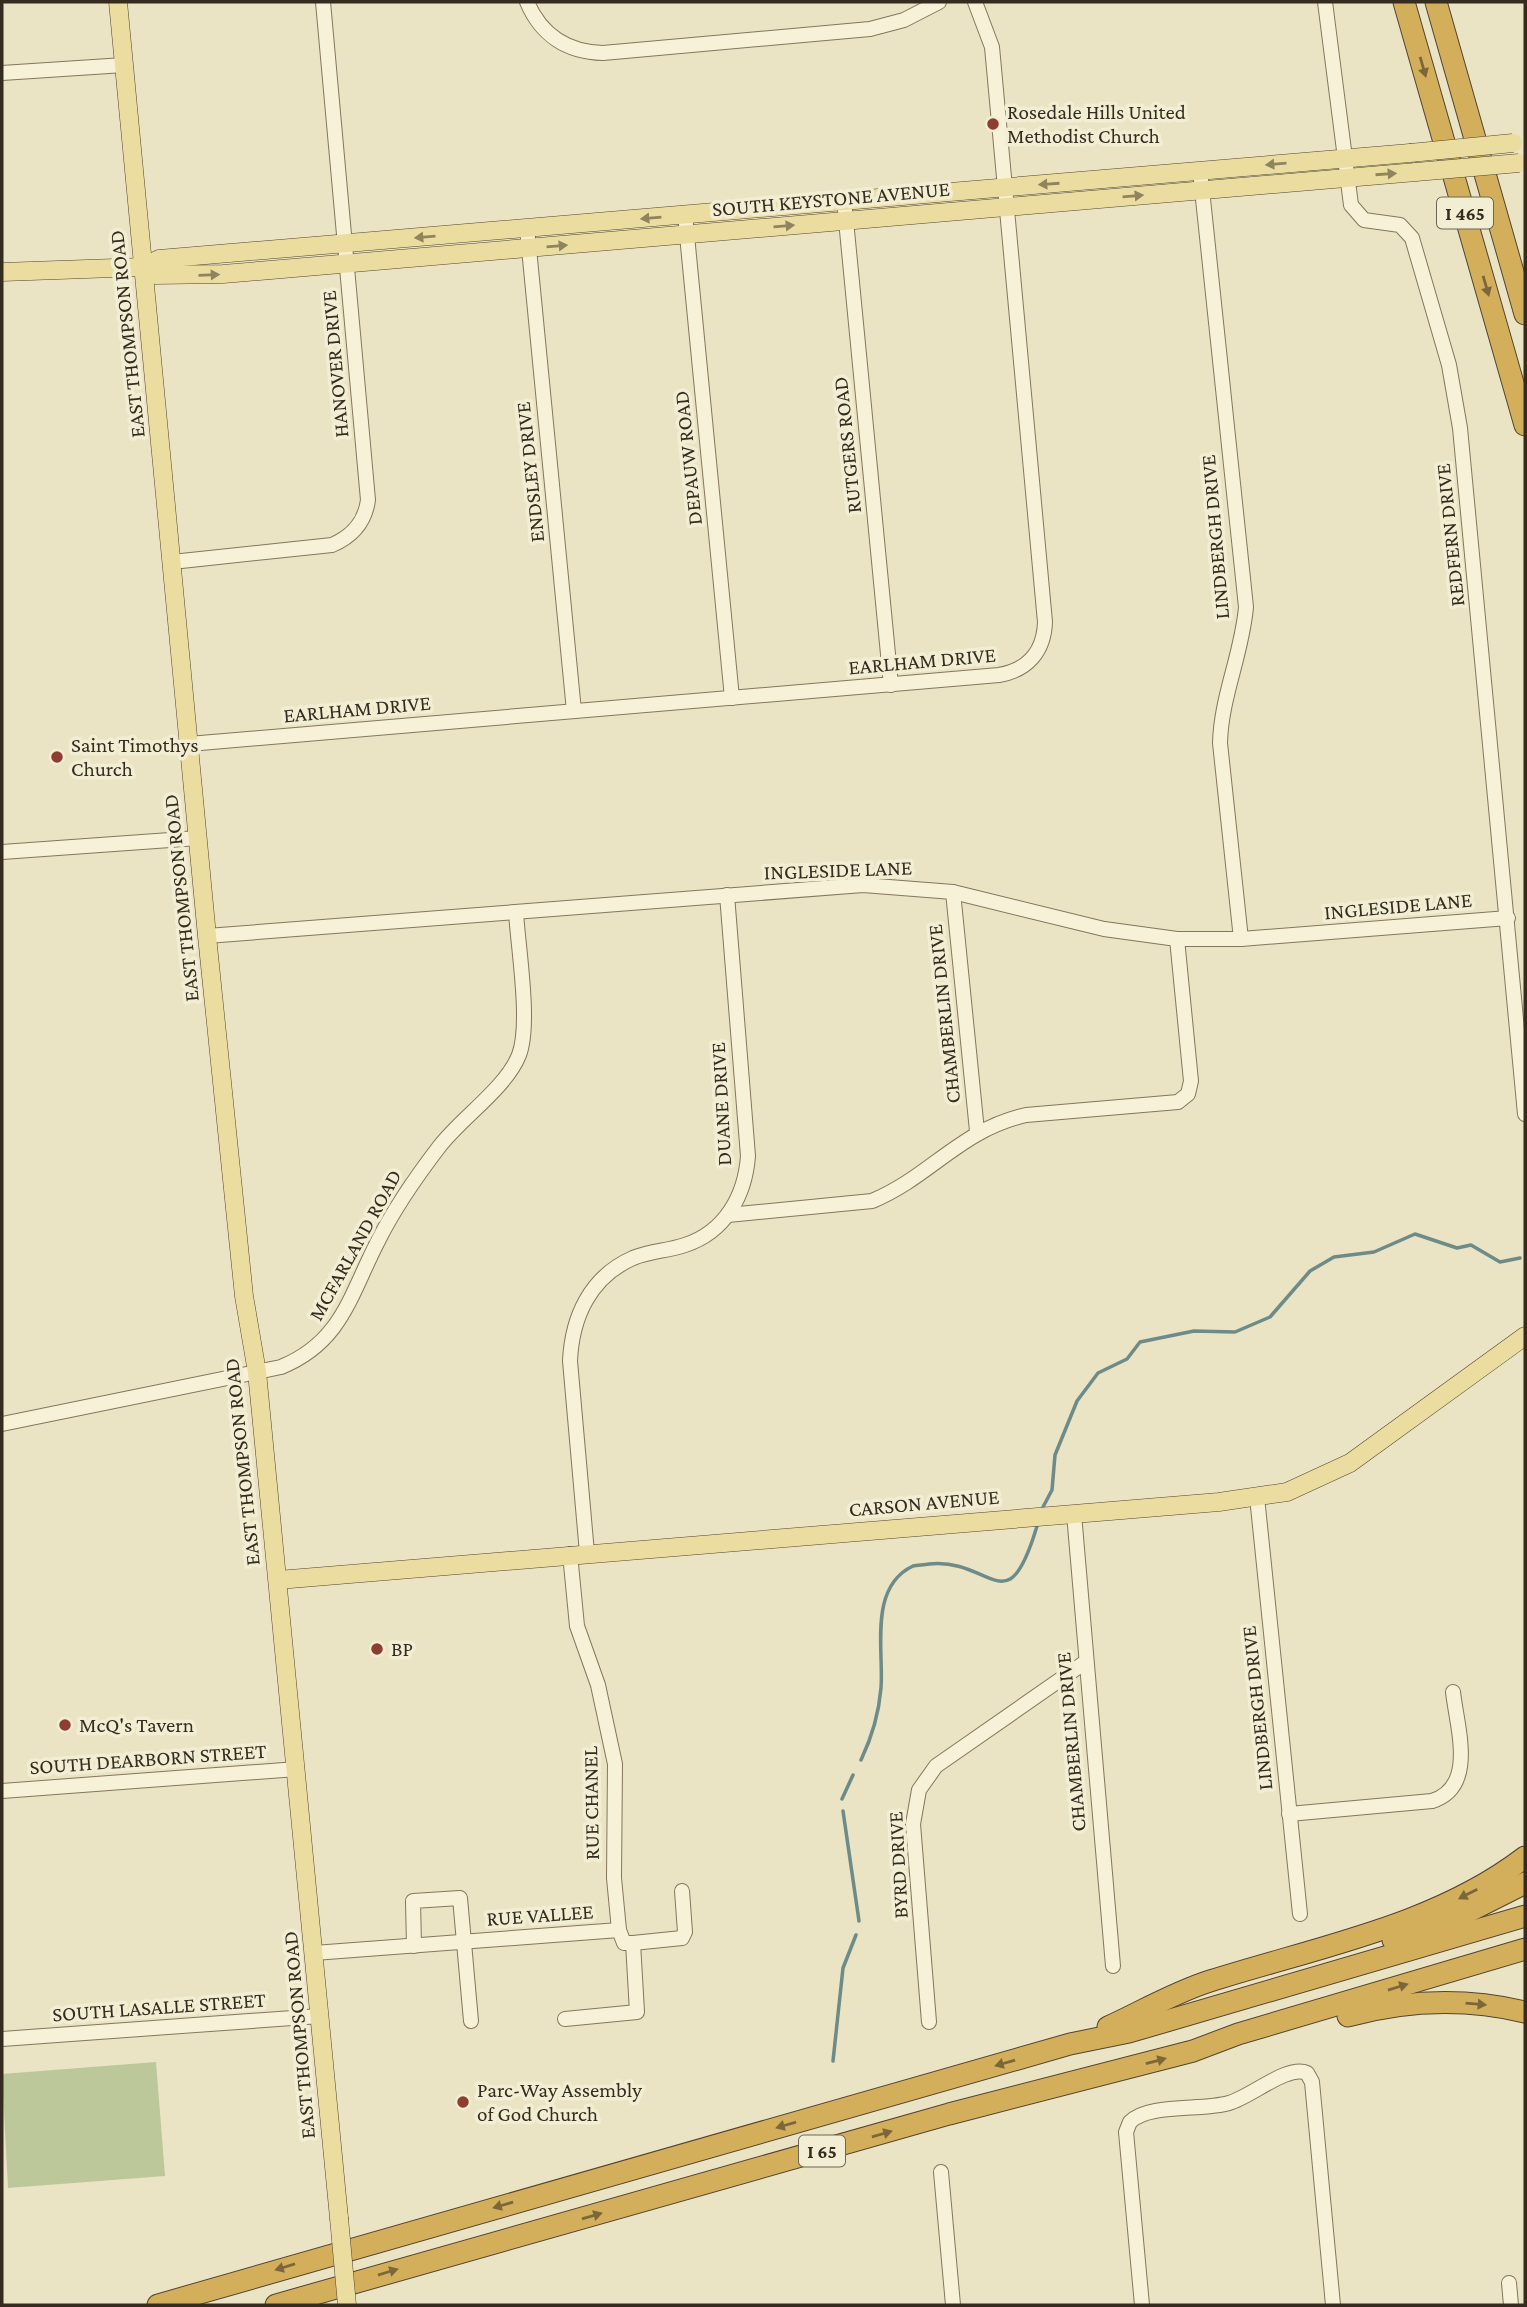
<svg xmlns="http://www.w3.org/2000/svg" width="1527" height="2307" font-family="'Crimson Pro',serif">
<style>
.green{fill:#bcc899}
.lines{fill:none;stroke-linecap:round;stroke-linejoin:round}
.stream{stroke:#6d8b88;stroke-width:3.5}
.minor-casing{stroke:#84765c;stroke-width:16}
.major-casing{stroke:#524430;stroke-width:19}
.highway-casing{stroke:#524430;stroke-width:23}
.minor{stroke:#f6f1d7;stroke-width:14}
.major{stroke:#ebdd9f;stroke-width:18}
.highway{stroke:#d3af5b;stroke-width:21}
.major-bridge-casing{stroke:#524430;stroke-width:19;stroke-linecap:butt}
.major-bridge{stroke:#ebdd9f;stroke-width:18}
.oneway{fill:#7c673a}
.oneway2{fill:#90845f}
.poi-dot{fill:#8e3d31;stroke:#f2eed3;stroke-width:2.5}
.labels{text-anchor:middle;stroke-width:7;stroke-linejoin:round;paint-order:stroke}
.shield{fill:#f2eed3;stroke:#6e6655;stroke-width:2}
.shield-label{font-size:19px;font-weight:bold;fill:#352c1f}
.poi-label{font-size:21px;fill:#352c1f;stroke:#f2eed3;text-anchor:start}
.street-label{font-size:21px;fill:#352c1f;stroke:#f2eed3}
</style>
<rect width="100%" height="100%" fill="#eae4c4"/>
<polygon class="green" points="156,2062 165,2176 8,2188 2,2074"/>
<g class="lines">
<g class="stream">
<polyline points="1043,1507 1052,1490 1055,1455 1077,1401 1098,1373 1127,1359 1140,1342 1194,1331 1235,1332 1270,1317 1310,1271 1334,1257 1374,1252 1415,1234 1457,1248 1471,1245 1500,1262 1520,1258"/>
<path d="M861,1760C871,1739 879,1712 881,1688C884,1651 868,1587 913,1566C917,1565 924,1565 929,1564C992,1557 1007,1627 1037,1526"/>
<polyline points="842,1799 853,1775"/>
<polyline points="843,1811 859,1921"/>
<polyline points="833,2061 843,1968 856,1935"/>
</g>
<g class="minor-casing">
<g id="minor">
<path d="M527,2C541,35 567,52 603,53L870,29L904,20L939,2"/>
<polyline points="1325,2 1351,205 1364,220 1400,225 1412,238 1449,365 1460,428 1525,1114"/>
<polyline points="2,73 124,65"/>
<path d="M1201,180L1246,607C1242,654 1221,697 1220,743L1241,939"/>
<polyline points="845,210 891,685"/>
<polyline points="685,215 732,698"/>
<polyline points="527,228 574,711"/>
<path d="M172,562L332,545C353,536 365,522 368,500L323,2"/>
<path d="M189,744L999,675C1028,670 1044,651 1045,622L992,47L975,2"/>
<polyline points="2,852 198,838"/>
<polyline points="953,892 977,1131"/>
<polyline points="207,936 863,885 953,892 1104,929 1177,939 1241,939 1508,918"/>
<path d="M728,1215L872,1201C930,1177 960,1130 1026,1115L1178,1102L1188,1094L1191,1081L1177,939"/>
<path d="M2,1424L281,1367C342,1342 350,1295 378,1241C395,1207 416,1177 439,1147C461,1118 506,1088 519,1055C531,1024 518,948 516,912"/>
<polyline points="1257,1497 1300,1914"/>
<polyline points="1074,1514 1113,1966"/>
<path d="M587,1553L570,1361C572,1317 590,1277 633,1258C650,1251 667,1251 685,1245C725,1232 745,1196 748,1156L727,895"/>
<polyline points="2,1791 297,1769"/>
<path d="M1289,1814L1432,1801C1477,1787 1457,1728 1453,1692"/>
<polyline points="633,1943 682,1938 685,1932 682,1891"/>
<polyline points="414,1946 413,1901 460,1898 471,2021"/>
<polyline points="314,1953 619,1930"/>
<polyline points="565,2019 637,2012 633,1943 624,1943 619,1930 614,1878 615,1764 598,1685 577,1626 570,1554"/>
<polyline points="929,2022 913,1824 919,1790 936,1766 1084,1663"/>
<polyline points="2,2039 320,2016"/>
<polyline points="941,2172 953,2305"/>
<polyline points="1509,2283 1511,2305"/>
<path d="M1142,2305L1126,2132L1130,2122C1148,2103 1203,2111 1229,2103C1251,2097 1288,2064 1307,2073L1312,2082L1333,2305"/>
</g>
</g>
<g class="major-casing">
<g id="major">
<polyline points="118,2 207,936 244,1296 257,1372 339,2218"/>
<polyline points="143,267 155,275 223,274 1416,172"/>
<polyline points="2,272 143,267 159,259 1410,153"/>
<polyline points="278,1580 1219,1502 1287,1492 1350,1463 1525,1336"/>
</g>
</g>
<g class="highway-casing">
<g id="highway">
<polyline points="1404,2 1525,425"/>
<polyline points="1436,2 1525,314"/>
<polyline points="1393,1940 1444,1924 1525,1883"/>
<path d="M1348,2016C1406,2000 1466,1998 1525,2012"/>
<path d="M1108,2027C1141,2012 1175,1992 1210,1981C1317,1947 1435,1926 1525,1857"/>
<polyline points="158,2305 1070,2044 1129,2032 1525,1916"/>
<polyline points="276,2305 949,2114 1193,2051 1238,2034 1525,1949"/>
</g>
</g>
<use href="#minor" class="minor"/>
<use href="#major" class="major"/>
<use href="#highway" class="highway"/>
<g class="major-bridge-casing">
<g id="major-bridge">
<polyline points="1410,153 1513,143"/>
<polyline points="1416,172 1519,163"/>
<polyline points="339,2218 347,2305"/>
</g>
</g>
<use href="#major-bridge" class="major-bridge"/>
</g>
<defs><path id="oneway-solid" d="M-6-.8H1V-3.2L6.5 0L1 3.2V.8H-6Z" transform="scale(1.75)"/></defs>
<g class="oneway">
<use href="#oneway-solid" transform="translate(1423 67) rotate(74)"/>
<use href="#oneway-solid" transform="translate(1486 286) rotate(74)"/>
<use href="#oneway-solid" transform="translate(1468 1894) rotate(153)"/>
<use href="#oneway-solid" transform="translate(1398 1987) rotate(-17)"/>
<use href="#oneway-solid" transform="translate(1476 2004) rotate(5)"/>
<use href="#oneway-solid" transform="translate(1156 2061) rotate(-15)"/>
<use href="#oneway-solid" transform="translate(1005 2063) rotate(164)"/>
<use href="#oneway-solid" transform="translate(786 2125) rotate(164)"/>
<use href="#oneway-solid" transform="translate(882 2134) rotate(-16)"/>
<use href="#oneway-solid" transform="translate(503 2205) rotate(164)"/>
<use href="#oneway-solid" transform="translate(592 2216) rotate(-16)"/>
<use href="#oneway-solid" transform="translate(285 2267) rotate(163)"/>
<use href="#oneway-solid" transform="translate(388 2272) rotate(-17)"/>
</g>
<g class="oneway2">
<use href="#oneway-solid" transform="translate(1276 164) rotate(175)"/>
<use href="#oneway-solid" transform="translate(1386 174) rotate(-4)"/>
<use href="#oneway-solid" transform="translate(1049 184) rotate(176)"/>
<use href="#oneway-solid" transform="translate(1133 196) rotate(-5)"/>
<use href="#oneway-solid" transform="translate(651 218) rotate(175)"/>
<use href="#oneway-solid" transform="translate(784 226) rotate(-5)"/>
<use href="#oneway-solid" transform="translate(425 237) rotate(175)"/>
<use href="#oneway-solid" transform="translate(557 246) rotate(-5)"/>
<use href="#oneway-solid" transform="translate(209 275) rotate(-2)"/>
</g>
<g class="poi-dot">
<circle cx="993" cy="124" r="7"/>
<circle cx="57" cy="757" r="7"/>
<circle cx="377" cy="1649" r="7"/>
<circle cx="65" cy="1725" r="7"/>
<circle cx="463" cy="2102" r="7"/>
</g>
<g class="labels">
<g class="shield">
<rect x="1437" y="197.5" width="56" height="31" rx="5"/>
<rect x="799" y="2135.5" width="46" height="31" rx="5"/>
</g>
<g class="shield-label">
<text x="1465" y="220">I 465</text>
<text x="822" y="2158">I 65</text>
</g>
<g class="poi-label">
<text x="1007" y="119">Rosedale Hills United<tspan x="1007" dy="24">Methodist Church</tspan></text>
<text x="71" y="752">Saint Timothys<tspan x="71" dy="24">Church</tspan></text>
<text x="391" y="1656">BP</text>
<text x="79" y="1732">McQ's Tavern</text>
<text x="477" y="2097">Parc-Way Assembly<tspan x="477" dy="24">of God Church</tspan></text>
</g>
<g class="street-label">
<text transform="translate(831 199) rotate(-5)" y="7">SOUTH KEYSTONE AVENUE</text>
<text transform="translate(127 334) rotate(-96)" y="7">EAST THOMPSON ROAD</text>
<text transform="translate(335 364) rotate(-95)" y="7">HANOVER DRIVE</text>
<text transform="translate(847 445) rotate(-96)" y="7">RUTGERS ROAD</text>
<text transform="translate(688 458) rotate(-96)" y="7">DEPAUW ROAD</text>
<text transform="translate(530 472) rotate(-96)" y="7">ENDSLEY DRIVE</text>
<text transform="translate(1450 535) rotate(-96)" y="7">REDFERN DRIVE</text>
<text transform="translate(1215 537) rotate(-95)" y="7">LINDBERGH DRIVE</text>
<text transform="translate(922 661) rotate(-5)" y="7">EARLHAM DRIVE</text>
<text transform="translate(357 709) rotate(-5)" y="7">EARLHAM DRIVE</text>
<text transform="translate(838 870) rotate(-2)" y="7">INGLESIDE LANE</text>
<text transform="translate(181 898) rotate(-96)" y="7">EAST THOMPSON ROAD</text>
<text transform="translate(1398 906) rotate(-5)" y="7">INGLESIDE LANE</text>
<text transform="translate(944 1014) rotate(-96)" y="7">CHAMBERLIN DRIVE</text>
<text transform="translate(721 1104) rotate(-93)" y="7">DUANE DRIVE</text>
<text transform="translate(355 1245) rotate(-61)" y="7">MCFARLAND ROAD</text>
<text transform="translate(242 1462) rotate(-96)" y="7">EAST THOMPSON ROAD</text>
<text transform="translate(924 1503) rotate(-5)" y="7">CARSON AVENUE</text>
<text transform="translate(1257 1708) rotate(-96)" y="7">LINDBERGH DRIVE</text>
<text transform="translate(1071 1742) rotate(-95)" y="7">CHAMBERLIN DRIVE</text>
<text transform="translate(148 1759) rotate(-4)" y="7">SOUTH DEARBORN STREET</text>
<text transform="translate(591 1803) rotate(-91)" y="7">RUE CHANEL</text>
<text transform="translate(898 1865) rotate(-93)" y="7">BYRD DRIVE</text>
<text transform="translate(540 1915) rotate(-4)" y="7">RUE VALLEE</text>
<text transform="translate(159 2007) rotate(-4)" y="7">SOUTH LASALLE STREET</text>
<text transform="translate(299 2035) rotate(-95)" y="7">EAST THOMPSON ROAD</text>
</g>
</g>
<rect width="1527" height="2307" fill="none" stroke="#352c1f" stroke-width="7"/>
</svg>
